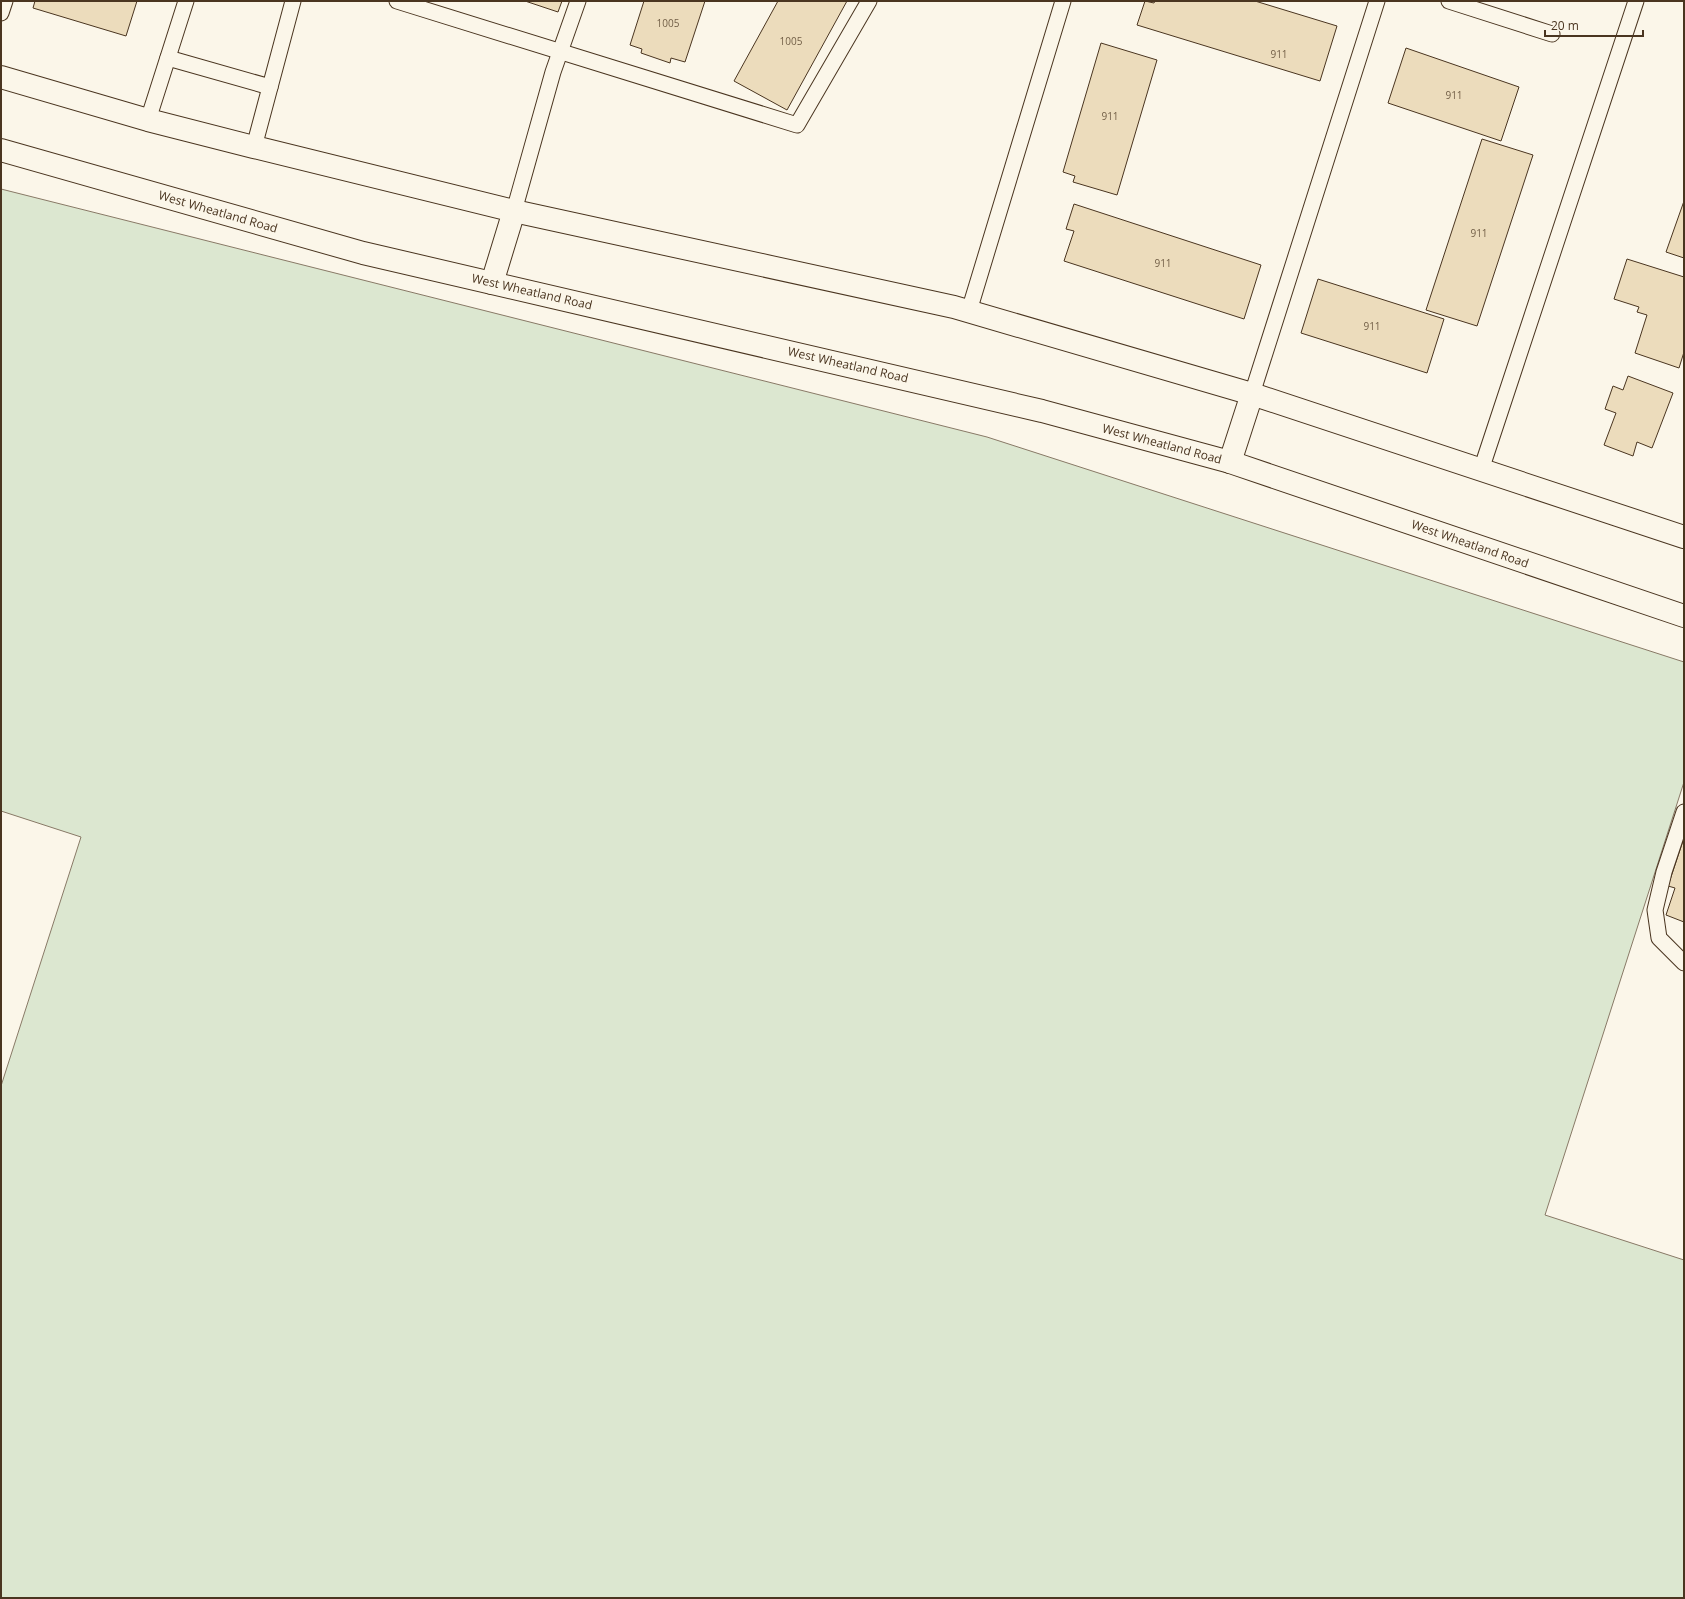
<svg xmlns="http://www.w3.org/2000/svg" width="1685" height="1599" font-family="'Open Sans',sans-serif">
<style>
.green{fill:#dce7d0;stroke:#887966}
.building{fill:#ecdcbc;stroke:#4a3520}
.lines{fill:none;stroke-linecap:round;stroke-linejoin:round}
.lane-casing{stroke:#4a3520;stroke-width:17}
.secondary-casing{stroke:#4a3520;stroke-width:24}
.lane{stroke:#fbf6e9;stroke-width:15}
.secondary{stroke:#fbf6e9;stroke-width:22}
.labels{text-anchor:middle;stroke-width:3;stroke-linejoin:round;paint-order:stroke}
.number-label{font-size:10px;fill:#725f47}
.street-label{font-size:12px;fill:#4a3520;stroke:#fbf6e9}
</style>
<rect width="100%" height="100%" fill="#fbf6e9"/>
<polygon class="green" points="1,189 987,437 1684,662 1684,782 1545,1215 1684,1260 1684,1598 1,1598 1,1086 81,837 1,811"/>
<g class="building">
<polygon points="35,1 137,1 126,36 33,8"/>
<polygon points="525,1 562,1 558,12"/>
<polygon points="644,1 705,1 685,62 671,58 670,63 641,53 642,49 630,45"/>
<polygon points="778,1 847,1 787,110 734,81"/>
<polygon points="1145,1 1154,3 1155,1 1255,1 1337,26 1320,81 1137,25"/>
<polygon points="1101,43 1157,60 1117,195 1073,182 1075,176 1063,172"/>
<polygon points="1406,48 1519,87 1501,141 1388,103"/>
<polygon points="1482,139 1533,155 1477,326 1426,310"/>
<polygon points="1684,201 1684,258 1666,252"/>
<polygon points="1074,204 1261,265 1244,319 1064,261 1074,231 1066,229"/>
<polygon points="1627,259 1684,277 1684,352 1679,368 1635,353 1647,315 1637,312 1639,307 1614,299"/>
<polygon points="1318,279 1444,319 1427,373 1301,333"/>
<polygon points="1628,376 1673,393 1652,448 1637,442 1633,456 1604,445 1616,413 1605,409 1613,386 1623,390"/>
<polygon points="1684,838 1684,922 1666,915 1675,888 1668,886"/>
</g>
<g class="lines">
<g class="lane-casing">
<g id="lane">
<polyline points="397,1 797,125 869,1"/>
<polyline points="1449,1 1552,34"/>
<polyline points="1,13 5,1"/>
<polyline points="168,58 270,87"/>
<polyline points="148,120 186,1"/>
<polyline points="254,147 293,1"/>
<polyline points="514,211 553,72 578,1"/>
<polyline points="969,311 1063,1"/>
<polyline points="1252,394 1377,1"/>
<polyline points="1481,470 1636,1"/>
<polyline points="1684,812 1664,872 1655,910 1659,938 1684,963"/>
</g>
</g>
<g class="secondary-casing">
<g id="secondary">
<polyline points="1,77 148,120 254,147 514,211 954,307 1252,394 1684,537"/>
<polyline points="1,150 363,253 1042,411 1230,462 1684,616"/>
<polyline points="492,283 514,211"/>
<polyline points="1230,462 1252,394"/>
</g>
</g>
<use href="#lane" class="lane"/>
<use href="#secondary" class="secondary"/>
</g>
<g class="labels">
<g class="number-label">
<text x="668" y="27">1005</text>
<text x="791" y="45">1005</text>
<text x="1279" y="58">911</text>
<text x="1454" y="99">911</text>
<text x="1110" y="120">911</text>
<text x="1479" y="237">911</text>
<text x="1163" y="267">911</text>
<text x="1372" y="330">911</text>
</g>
<g class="street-label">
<text transform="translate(218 212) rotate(16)" y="4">West Wheatland Road</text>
<text transform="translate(532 292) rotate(13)" y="4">West Wheatland Road</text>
<text transform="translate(848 365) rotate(13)" y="4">West Wheatland Road</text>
<text transform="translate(1162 444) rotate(15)" y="4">West Wheatland Road</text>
<text transform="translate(1470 544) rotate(19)" y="4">West Wheatland Road</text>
</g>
</g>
<rect width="1685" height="1599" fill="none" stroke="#4a3520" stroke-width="4"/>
<path d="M1545 30v6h98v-6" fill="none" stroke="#4a3520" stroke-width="2"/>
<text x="1551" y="30" font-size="12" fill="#4a3520" stroke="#fbf6e9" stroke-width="3" paint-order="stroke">20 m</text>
</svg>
